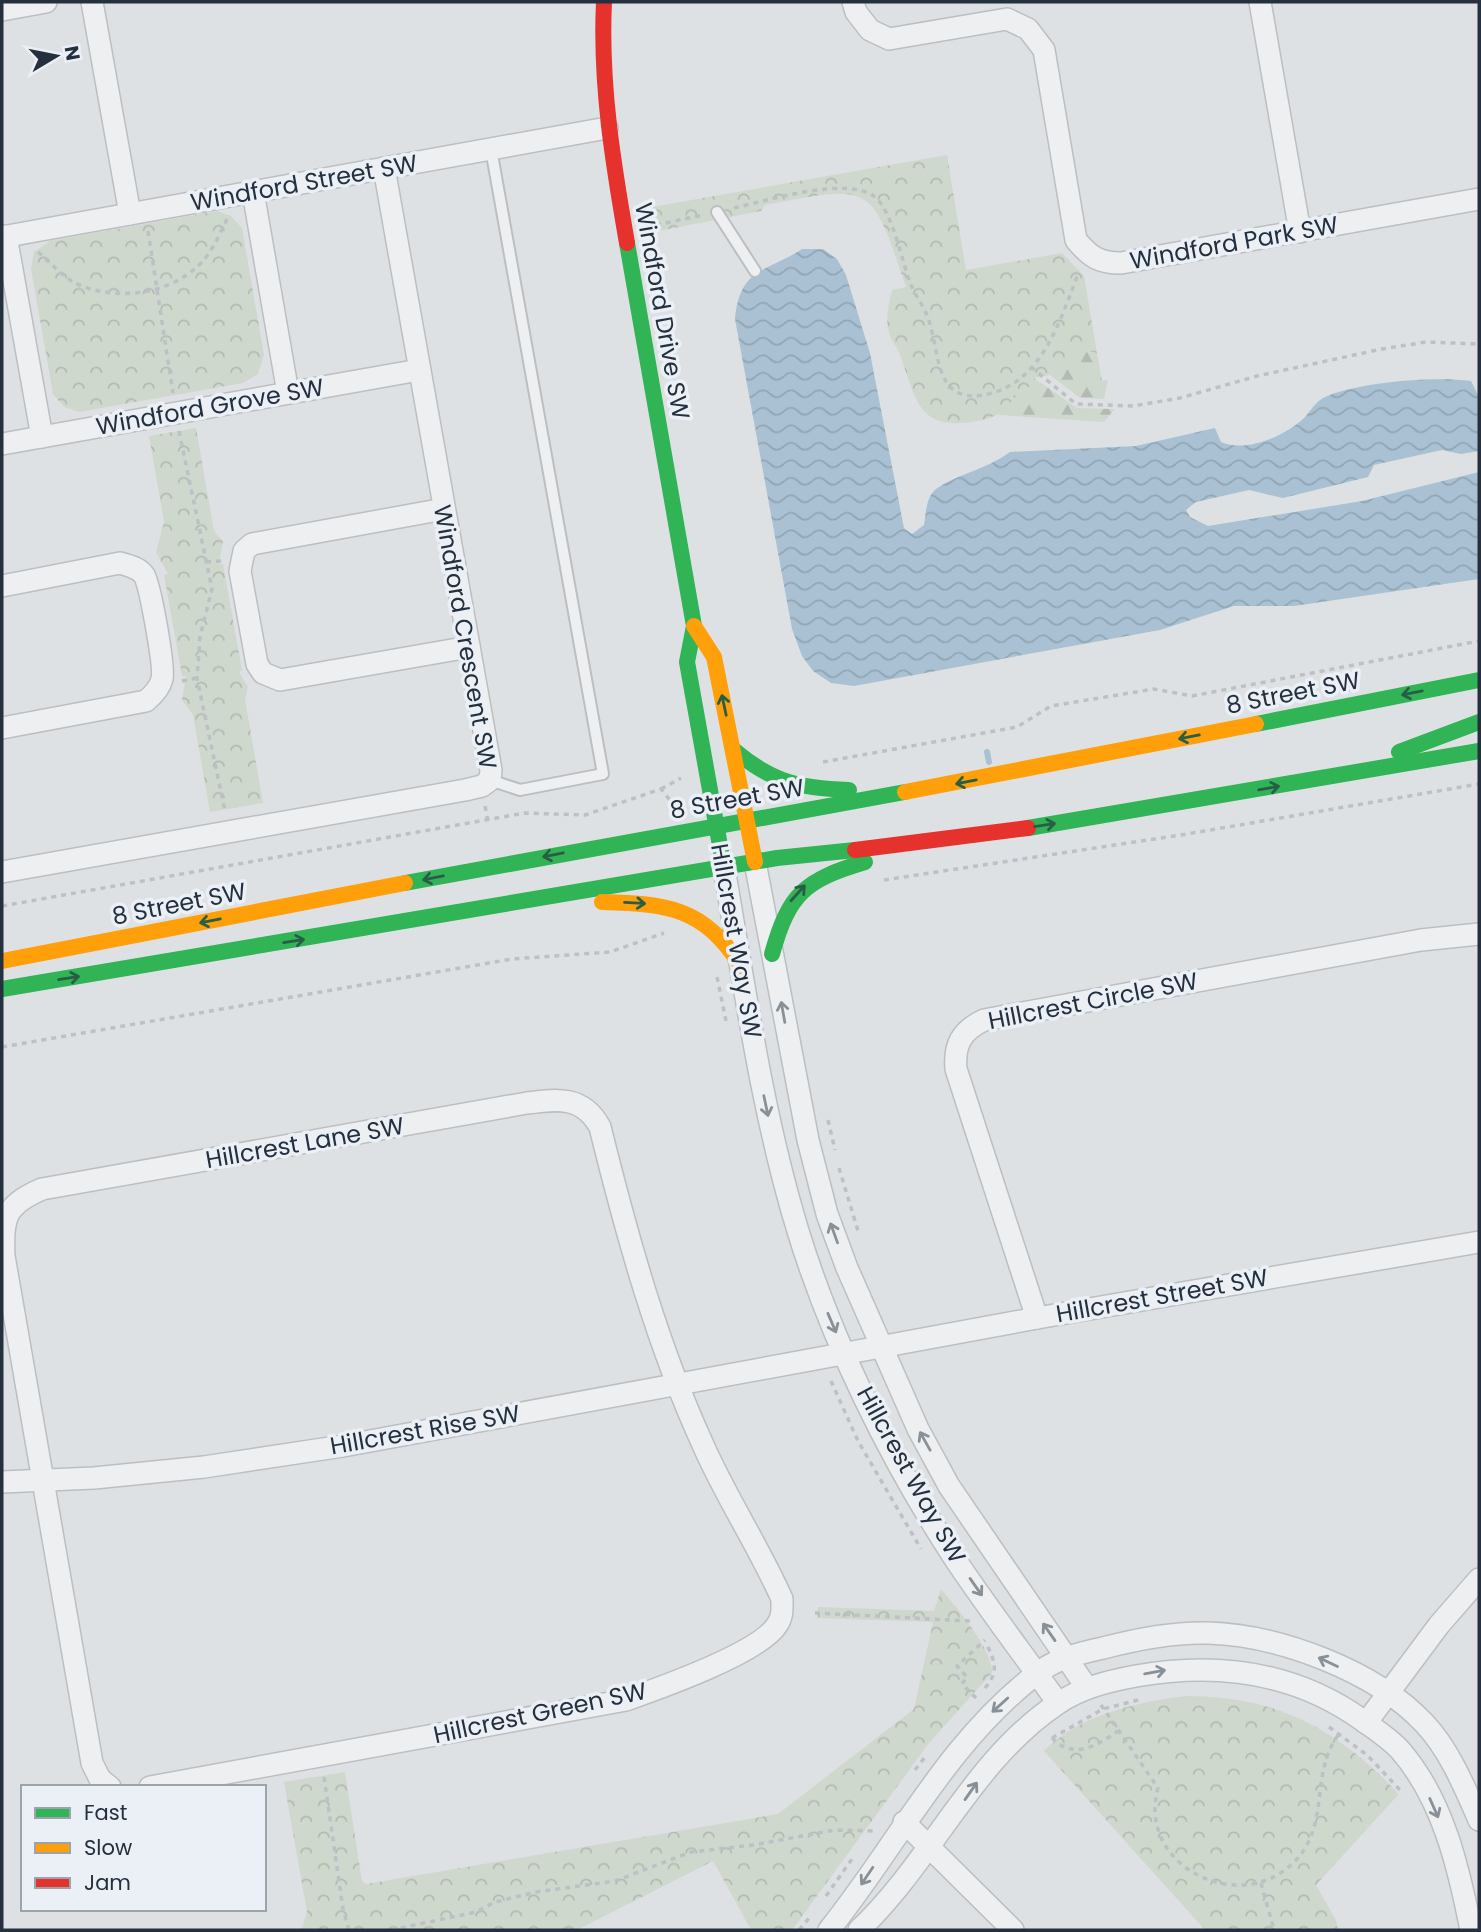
<svg xmlns="http://www.w3.org/2000/svg" width="1481" height="1932" font-family="Poppins,sans-serif">
<style>
.forest{fill:url(#forest-firs)}
.park{fill:url(#park-crowns)}
.water{fill:url(#water-waves)}
.lines{fill:none;stroke-linecap:round;stroke-linejoin:round}
.stream{stroke:#a9c1d2;stroke-width:6}
.lane-casing{stroke:#bcbfc2;stroke-width:14}
.street-casing{stroke:#bcbfc2;stroke-width:24}
.path{stroke:#bdc0c4;stroke-width:3.5;stroke-dasharray:5 5;stroke-linecap:butt}
.lane{stroke:#edeff1;stroke-width:10}
.street{stroke:#edeff1;stroke-width:21}
.fast{stroke:#30b455;stroke-width:16}
.slow{stroke:#ff9f0a;stroke-width:16}
.jam{stroke:#e5322d;stroke-width:16}
.oneway{stroke:#285e46}
.oneway2{stroke:#889098}
.labels{text-anchor:middle;stroke-width:7;stroke-linejoin:round;paint-order:stroke}
.street-label{font-size:24px;fill:#24303e;stroke:#eaf0f5}
</style>
<defs>
<pattern id="forest-firs" width="22" height="20" patternUnits="userSpaceOnUse" patternTransform="scale(1.75)"><rect width="22" height="20" fill="#cfd8cd"/><path d="M5 1l3.5 6h-7zM16 11l3.5 6h-7z" fill="#b2bab1"/></pattern>
<pattern id="park-crowns" width="20" height="18" patternUnits="userSpaceOnUse" patternTransform="scale(1.75)"><rect width="20" height="18" fill="#cfd8cd"/><path d="M2 6a3 3 0 1 1 6 0M12 15a3 3 0 1 1 6 0" fill="none" stroke="#b2bab1"/></pattern>
<pattern id="water-waves" width="16" height="10" patternUnits="userSpaceOnUse" patternTransform="scale(1.75)"><rect width="16" height="10" fill="#a9c1d2"/><path d="M0 5q4-4 8 0t8 0" fill="none" stroke="#91a6b5"/></pattern>
</defs>
<rect width="100%" height="100%" fill="#dee1e4"/>
<g class="forest">
<polygon points="1074,351 1097,353 1102,381 1108,380 1104,399 1080,398 1050,375 1063,359"/>
<polygon points="1034,378 1077,408 1115,409 1104,422 998,415 1014,395 1028,388"/>
</g>
<g class="park">
<path d="M947,155L966,270L1062,253L1084,276L1097,353C1073,348 1064,357 1050,375L1034,378L1028,388L1014,395C1010,409 996,417 982,420C916,434 917,400 899,352C897,347 893,343 891,338C884,322 888,307 892,290L906,287C870,183 875,184 765,205L761,211L659,231L652,207Z"/>
<polygon points="217,211 231,216 242,228 264,355 258,374 243,383 79,412 64,407 53,394 31,269 34,252 50,241"/>
<polygon points="196,428 214,531 223,541 219,564 223,564 242,670 239,672 248,687 245,699 263,803 210,812 193,715 182,700 186,676 182,676 164,575 168,574 156,552 164,522 149,436"/>
<path d="M941,1589C956,1607 994,1651 992,1673L929,1743L792,1930H751L713,1861L577,1930H301L307,1912L284,1782L345,1772L362,1881L366,1884L778,1814L914,1709L933,1622L817,1618L818,1607L934,1611Z"/>
<path d="M1186,1696C1275,1696 1335,1727 1396,1791L1398,1795L1316,1885L1336,1920L1338,1930H1205L1044,1751C1079,1715 1137,1702 1186,1696Z"/>
</g>
<path class="water" d="M802,249H823L837,259L846,275L870,353L904,528L912,534L924,525C926,513 926,497 936,489C953,476 987,469 1010,452L1136,446L1215,428L1221,442C1246,453 1286,436 1305,417C1310,411 1316,402 1323,398C1356,382 1434,376 1471,381L1479,397V451L1461,454L1442,450L1374,465L1368,477L1283,498L1249,490L1196,502L1186,510L1190,517L1208,526L1362,501L1479,472V579L1294,606H1234L1160,630L854,686L831,683L813,671L802,656L792,629L735,319C740,267 765,273 802,249Z"/>
<g class="lines">
<g class="stream">
<polyline points="1345,678 1348,689"/>
<polyline points="987,752 989,762"/>
</g>
<g class="lane-casing">
<g id="lane">
<polyline points="717,212 755,271"/>
<polyline points="490,780 520,790 603,774 491,149"/>
</g>
</g>
<g class="street-casing">
<g id="street">
<polyline points="92,2 130,214"/>
<path d="M853,2L856,12L870,30L889,39L1007,19L1028,29L1044,50L1076,240C1090,257 1099,263 1121,263L1479,199"/>
<polyline points="1260,2 1300,232"/>
<polyline points="2,10 46,2"/>
<polyline points="253,192 288,393"/>
<polyline points="6,236 42,437"/>
<polyline points="2,237 607,128"/>
<polyline points="2,444 419,370"/>
<polyline points="444,509 252,544 244,551 240,571 257,664 263,673 280,680 469,647"/>
<path d="M2,586L120,563C129,566 138,567 144,575C150,585 165,667 162,679C160,688 153,695 146,701L2,728"/>
<polyline points="755,862 808,1140 827,1214 847,1268 918,1429 949,1486 1087,1688"/>
<path d="M724,868C745,989 762,1113 798,1231C832,1342 890,1459 953,1556C986,1606 1023,1654 1058,1703"/>
<polyline points="2,872 465,790 482,786 490,780 491,770 384,168"/>
<path d="M1037,1318L956,1069C954,1045 961,1031 984,1020L1421,940L1479,934"/>
<polyline points="2,1482 94,1478 204,1467 343,1446 1037,1318 1479,1242"/>
<polyline points="1366,1723 1439,1625 1479,1579"/>
<path d="M110,1787L100,1779L92,1763L4,1256C2,1218 5,1205 42,1189L527,1103C559,1099 583,1096 600,1127C627,1236 657,1345 704,1447C727,1499 759,1547 782,1599C782,1609 783,1616 777,1625C759,1653 660,1688 626,1700L150,1787"/>
<polyline points="904,1822 1013,1930"/>
<path d="M829,1930C898,1844 946,1744 1035,1675C1054,1659 1080,1653 1103,1648C1137,1639 1173,1632 1208,1633C1279,1635 1375,1671 1424,1723C1449,1749 1465,1788 1479,1820"/>
<path d="M859,1930C932,1861 972,1761 1057,1704C1080,1688 1109,1681 1136,1676C1216,1662 1295,1672 1362,1720C1375,1729 1390,1739 1400,1750C1443,1799 1459,1869 1471,1930"/>
</g>
</g>
<g class="path">
<path d="M734,208C766,201 848,175 875,197C893,212 902,263 911,285C916,296 924,307 928,318C941,354 933,409 992,393C1045,378 1061,316 1079,272"/>
<polyline points="656,225 703,215"/>
<polyline points="148,231 173,393"/>
<path d="M38,252C50,262 62,276 75,283C115,302 169,295 200,264C213,251 220,233 228,217"/>
<polyline points="1031,367 1076,404 1133,406 1180,398 1257,376 1382,349 1426,342 1479,344"/>
<polyline points="179,431 212,589 200,637 197,678 225,811"/>
<polyline points="206,562 221,561"/>
<polyline points="182,681 197,678"/>
<polyline points="823,762 1017,727 1051,706 1154,689 1192,696 1479,641"/>
<polyline points="661,789 681,778"/>
<polyline points="485,806 488,821"/>
<polyline points="884,880 1181,835 1479,784"/>
<polyline points="2,906 525,813 585,815 661,789 673,804"/>
<polyline points="717,977 726,1021"/>
<polyline points="2,1047 512,959 610,952 664,933"/>
<polyline points="828,1120 835,1150"/>
<polyline points="839,1168 859,1234"/>
<polyline points="831,1381 858,1441 921,1549"/>
<polyline points="815,1613 971,1621"/>
<path d="M985,1688C999,1672 995,1662 987,1645"/>
<polyline points="976,1698 962,1684 967,1677 957,1666 985,1640"/>
<path d="M1101,1705L1158,1788C1136,1866 1240,1917 1294,1862C1331,1826 1309,1773 1339,1734"/>
<polyline points="1329,1727 1367,1755 1401,1791"/>
<polyline points="1052,1738 1103,1709 1142,1699"/>
<path d="M1052,1738C1073,1760 1097,1746 1118,1731"/>
<polyline points="915,1770 925,1757"/>
<polyline points="324,1777 343,1909 349,1930"/>
<polyline points="1261,1883 1274,1930"/>
<polyline points="826,1896 852,1859"/>
<polyline points="391,1930 476,1912 495,1902 536,1892 615,1881 691,1852 753,1845 835,1830 873,1831"/>
<polyline points="799,1930 811,1916"/>
</g>
<use href="#lane" class="lane"/>
<use href="#street" class="street"/>
<g class="fast">
<polyline points="627,243 694,626 687,662 724,868"/>
<polyline points="1256,724 1479,680"/>
<path d="M734,750C773,783 799,788 849,790"/>
<polyline points="1399,752 1479,722"/>
<polyline points="1028,828 1479,751"/>
<polyline points="405,883 905,792"/>
<path d="M772,954C789,893 805,880 865,862"/>
<polyline points="2,989 777,858 855,850"/>
</g>
<g class="slow">
<polyline points="694,626 714,657 755,862"/>
<polyline points="905,792 1256,724"/>
<path d="M602,902C668,904 703,907 741,966"/>
<polyline points="2,961 405,883"/>
</g>
<g class="jam">
<path d="M604,2C600,84 613,163 627,243"/>
<polyline points="855,850 1028,828"/>
</g>
</g>
<defs><path id="oneway-shaft" d="M-6 0H5M1.5-3L5.5 0L1.5 3" fill="none" stroke-width="1.6" stroke-linecap="round" stroke-linejoin="round" transform="scale(1.75)"/></defs>
<g class="oneway">
<use href="#oneway-shaft" transform="translate(1412 693) rotate(169)"/>
<use href="#oneway-shaft" transform="translate(724 705) rotate(-102)"/>
<use href="#oneway-shaft" transform="translate(1189 737) rotate(169)"/>
<use href="#oneway-shaft" transform="translate(966 782) rotate(169)"/>
<use href="#oneway-shaft" transform="translate(1269 788) rotate(-10)"/>
<use href="#oneway-shaft" transform="translate(1045 825) rotate(-9)"/>
<use href="#oneway-shaft" transform="translate(553 855) rotate(169)"/>
<use href="#oneway-shaft" transform="translate(433 878) rotate(169)"/>
<use href="#oneway-shaft" transform="translate(798 893) rotate(-48)"/>
<use href="#oneway-shaft" transform="translate(635 903) rotate(3)"/>
<use href="#oneway-shaft" transform="translate(210 921) rotate(169)"/>
<use href="#oneway-shaft" transform="translate(294 941) rotate(-9)"/>
<use href="#oneway-shaft" transform="translate(69 978) rotate(-9)"/>
</g>
<g class="oneway2">
<use href="#oneway-shaft" transform="translate(783 1012) rotate(-100)"/>
<use href="#oneway-shaft" transform="translate(766 1106) rotate(78)"/>
<use href="#oneway-shaft" transform="translate(834 1233) rotate(-110)"/>
<use href="#oneway-shaft" transform="translate(832 1323) rotate(67)"/>
<use href="#oneway-shaft" transform="translate(925 1441) rotate(-119)"/>
<use href="#oneway-shaft" transform="translate(976 1587) rotate(55)"/>
<use href="#oneway-shaft" transform="translate(1049 1632) rotate(-125)"/>
<use href="#oneway-shaft" transform="translate(1328 1662) rotate(-155)"/>
<use href="#oneway-shaft" transform="translate(1155 1672) rotate(-10)"/>
<use href="#oneway-shaft" transform="translate(1000 1705) rotate(138)"/>
<use href="#oneway-shaft" transform="translate(971 1791) rotate(-55)"/>
<use href="#oneway-shaft" transform="translate(1434 1808) rotate(66)"/>
<use href="#oneway-shaft" transform="translate(867 1876) rotate(124)"/>
</g>
<g class="labels">
<g class="street-label">
<text transform="translate(304 183) rotate(-10)" y="8">Windford Street SW</text>
<text transform="translate(1234 243) rotate(-10)" y="8">Windford Park SW</text>
<text transform="translate(662 311) rotate(80)" y="8">Windford Drive SW</text>
<text transform="translate(210 407) rotate(-10)" y="8">Windford Grove SW</text>
<text transform="translate(465 637) rotate(80)" y="8">Windford Crescent SW</text>
<text transform="translate(1293 693) rotate(-11)" y="8">8 Street SW</text>
<text transform="translate(737 799) rotate(-10)" y="8">8 Street SW</text>
<text transform="translate(179 904) rotate(-11)" y="8">8 Street SW</text>
<text transform="translate(736 941) rotate(80)" y="8">Hillcrest Way SW</text>
<text transform="translate(1093 1001) rotate(-11)" y="8">Hillcrest Circle SW</text>
<text transform="translate(305 1143) rotate(-10)" y="8">Hillcrest Lane SW</text>
<text transform="translate(1162 1296) rotate(-10)" y="8">Hillcrest Street SW</text>
<text transform="translate(425 1430) rotate(-10)" y="8">Hillcrest Rise SW</text>
<text transform="translate(911 1475) rotate(61)" y="8">Hillcrest Way SW</text>
<text transform="translate(540 1713) rotate(-12)" y="8">Hillcrest Green SW</text>
</g>
</g>
<rect width="1481" height="1932" fill="none" stroke="#24303e" stroke-width="7"/>
<rect x="21" y="1785" width="245" height="126" fill="#eaf0f5" stroke="#9ba3ac" stroke-width="2"/>
<rect x="35" y="1808" width="35" height="10" fill="#30b455" stroke="#9ba3ac" stroke-width="2"/>
<text x="84" y="1820" font-size="21" fill="#24303e">Fast</text>
<rect x="35" y="1843" width="35" height="10" fill="#ff9f0a" stroke="#9ba3ac" stroke-width="2"/>
<text x="84" y="1855" font-size="21" fill="#24303e">Slow</text>
<rect x="35" y="1878" width="35" height="10" fill="#e5322d" stroke="#9ba3ac" stroke-width="2"/>
<text x="84" y="1890" font-size="21" fill="#24303e">Jam</text>
<g transform="translate(56 56) rotate(80)" stroke="#eaf0f5" stroke-width="5" paint-order="stroke">
<path d="M0-5L12 26L0 18L-12 26Z" fill="#24303e"/>
<text y="-10" font-size="19" font-weight="bold" text-anchor="middle" fill="#24303e">N</text>
</g>
</svg>
